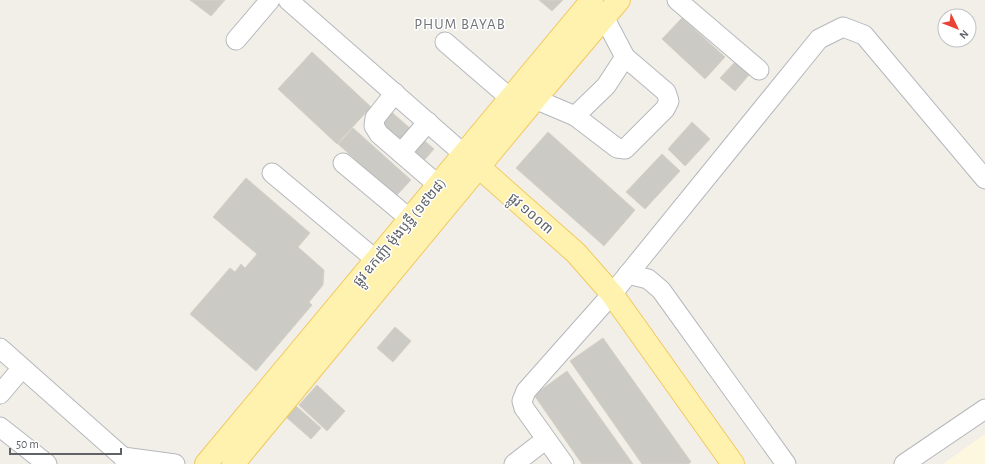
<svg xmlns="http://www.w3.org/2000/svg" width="985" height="464" font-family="'Alegreya Sans','Noto Sans Khmer',sans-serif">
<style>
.commercial{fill:#fef7e0}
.building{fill:#cccac5;stroke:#d6d1c6}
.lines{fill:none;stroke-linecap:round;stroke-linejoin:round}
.minor-casing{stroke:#b5b8bc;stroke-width:21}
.major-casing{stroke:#f2c960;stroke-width:24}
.minor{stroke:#fff;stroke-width:19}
.major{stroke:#fff2af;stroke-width:22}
.labels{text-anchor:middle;stroke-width:3;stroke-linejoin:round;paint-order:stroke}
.street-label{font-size:14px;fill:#5f6368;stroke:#fff}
.neighbourhood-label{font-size:15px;letter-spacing:1px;fill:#70757a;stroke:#fff}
</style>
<rect width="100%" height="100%" fill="#f1efe8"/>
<polygon class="commercial" points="985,434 985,464 943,464"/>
<g class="building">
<polygon points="190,0 225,0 211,16"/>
<polygon points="539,0 563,0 552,11"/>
<polygon points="682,18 725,57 705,79 662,39"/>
<polygon points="312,52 371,107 337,144 278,89"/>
<polygon points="735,62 749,75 735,91 720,78"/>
<polygon points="388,109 434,149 419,166 374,125"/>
<polygon points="692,122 710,139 685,166 668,149"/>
<polygon points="353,128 411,180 396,196 338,144"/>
<polygon points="548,132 635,210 604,246 516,168"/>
<polygon points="662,154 680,171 645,209 626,192"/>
<polygon points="246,178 310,233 298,247 324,270 323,285 309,302 312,305 256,371 190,314 230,268 235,272 241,264 245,268 257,254 213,217"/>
<polygon points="395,327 411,341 393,362 377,348"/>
<polygon points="603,338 691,462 688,464 642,464 570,361"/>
<polygon points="567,371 633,464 582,464 534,395"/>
<polygon points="317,385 345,411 327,431 299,405"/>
<polygon points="296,406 321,428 311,439 286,417"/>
</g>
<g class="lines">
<g class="minor-casing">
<g id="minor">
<polyline points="288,0 475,164"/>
<polyline points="677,0 759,70"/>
<polyline points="236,40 270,0"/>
<polyline points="445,42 510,98"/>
<polyline points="395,93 375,118 374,126 379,134 438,185"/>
<polyline points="535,99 575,116 606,86 625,57 604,17 594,8"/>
<polyline points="575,116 617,148 625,149 665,109 669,101 666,92 625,57"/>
<polyline points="401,153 428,122"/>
<polyline points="343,163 410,219"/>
<polyline points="272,173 388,270"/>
<polyline points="628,274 648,279 661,290 786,464"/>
<polyline points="0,348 123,457 126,464"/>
<polyline points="0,394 22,368"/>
<polyline points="0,427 47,464"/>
<polyline points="123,457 175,464"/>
<polyline points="514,464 545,440"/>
<polyline points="564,464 524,408 522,401 526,391 612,294 819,39 843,27 864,35 985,179"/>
<polyline points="904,464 985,409"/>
</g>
</g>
<g class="major-casing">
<g id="major">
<polyline points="479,167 576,253 612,294 733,464"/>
<polyline points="206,464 592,0"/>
<polyline points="233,464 535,99 619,0"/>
</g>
</g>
<use href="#minor" class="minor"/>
<use href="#major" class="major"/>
</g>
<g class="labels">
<g class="street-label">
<text transform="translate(531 213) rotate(41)" y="5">ផ្លូវ ១០០៣</text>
<text transform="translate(399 232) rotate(-50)" y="5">ផ្លូវ ឧកញ៉ា ម៉ុងឫទ្ធី (១៩២៨)</text>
</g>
<g class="neighbourhood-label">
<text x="460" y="29">PHUM BAYAB</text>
</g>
</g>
<g transform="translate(957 28) rotate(133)"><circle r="19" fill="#ffffff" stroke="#bfc1c3"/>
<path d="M0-3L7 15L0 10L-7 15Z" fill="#ea4335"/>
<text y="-6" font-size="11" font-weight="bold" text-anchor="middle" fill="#5f6368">N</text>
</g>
<path d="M10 448v6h111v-6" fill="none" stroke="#5f6368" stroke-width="2"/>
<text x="16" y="448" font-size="12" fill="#5f6368" stroke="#ffffff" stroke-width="3" paint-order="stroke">50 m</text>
</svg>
